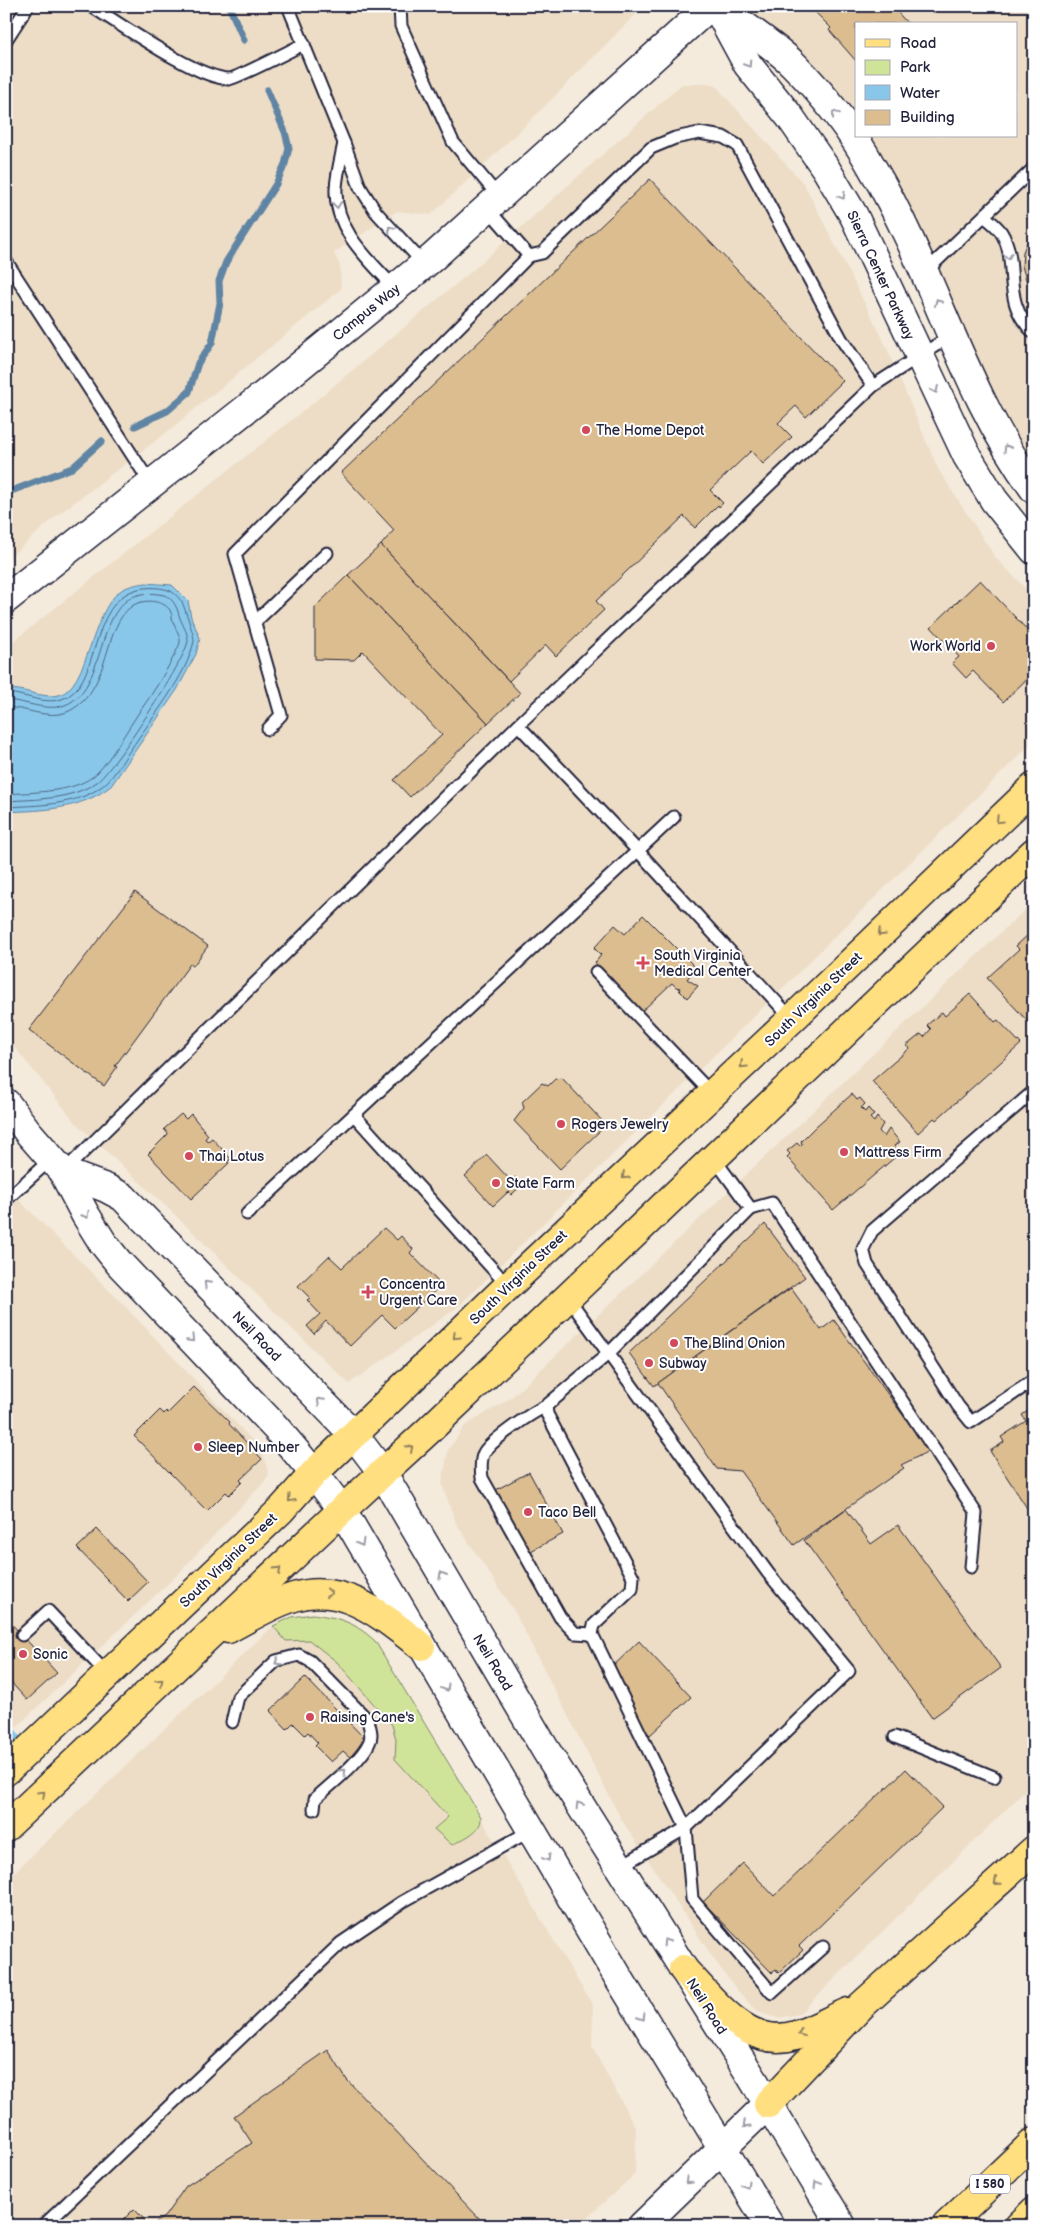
<svg xmlns="http://www.w3.org/2000/svg" width="1040" height="2232" font-family="'Balsamiq Sans',sans-serif">
<style>
.built{fill:#edddc6;fill-rule:evenodd}
.green{fill:#d0e499;stroke:#79836a}
.water{fill:#89c7ea;stroke:#6085a4}
.lines{fill:none;stroke-linecap:round;stroke-linejoin:round}
.shore{stroke:#4b6481;stroke-width:1}
.stream{stroke:#6085a4;stroke-width:7}
.canal{stroke:#89c7ea;stroke-width:25}
.building{fill:#dcbd8f;stroke:#22223b}
.service-casing{stroke:#22223b;stroke-width:15}
.tertiary-casing{stroke:#22223b;stroke-width:31}
.secondary-casing{stroke:#22223b;stroke-width:31}
.primary-casing{stroke:#22223b;stroke-width:31}
.motorway-casing{stroke:#22223b;stroke-width:31}
.service{stroke:#fff;stroke-width:11}
.tertiary{stroke:#fff;stroke-width:28}
.secondary{stroke:#fff;stroke-width:28}
.primary{stroke:#ffdf80;stroke-width:28}
.motorway{stroke:#ffdf80;stroke-width:28}
.oneway{stroke:#9c9ca7}
.oneway2{stroke:#90805e}
.poi-dot{fill:#d1495b;stroke:#fff;stroke-width:2}
.labels{text-anchor:middle;stroke-width:4;stroke-linejoin:round;paint-order:stroke}
.shield{fill:#fff;stroke:#646476;stroke-width:1}
.shield-label{font-size:12px;font-weight:bold;fill:#22223b}
.street-label{font-size:14px;fill:#22223b;stroke:#fff}
.poi-label{font-size:14px;fill:#22223b;stroke:#fff;text-anchor:start}
</style>
<rect width="100%" height="100%" fill="#f4ebdd"/>
<filter id="ink" filterUnits="userSpaceOnUse"><feTurbulence type="fractalNoise" baseFrequency=".02" numOctaves="2"/><feDisplacementMap in="SourceGraphic" scale="10" xChannelSelector="R" yChannelSelector="G"/><feConvolveMatrix kernelMatrix="1 2 1 2 8 2 1 2 1" color-interpolation-filters="sRGB"/></filter>
<g filter="url(#ink)">
<g class="built">
<polygon points="6,6 639,6 640,10 534,117 431,215 397,211 334,253 340,266 341,289 162,436 55,517 6,561"/>
<path d="M717,6H1034V483L844,119ZM856,24H1016V136H856Z"/>
<polygon points="682,84 714,84 804,184 882,337 938,469 995,557 1034,597 1034,741 458,1307 349,1384 174,1214 77,1124 6,1037 6,647 313,403 473,270"/>
<polygon points="1034,901 1034,1782 799,2014 778,2018 757,2012 738,1991 715,1961 621,1819 514,1611 456,1523 442,1485 448,1450 465,1426 512,1397"/>
<polygon points="6,1187 119,1300 252,1440 263,1454 269,1474 265,1481 178,1574 6,1737"/>
<polygon points="313,1614 336,1617 358,1626 375,1641 593,2006 592,2047 636,2128 635,2174 578,2226 6,2226 6,1880 273,1626 292,1617"/>
</g>
<path class="green" d="M313,1614C340,1618 354,1622 375,1641L481,1817C482,1832 464,1838 452,1845L434,1829L448,1817L395,1759L396,1739L392,1725L337,1662L309,1640L286,1641L273,1626L292,1617Z"/>
<path class="water" d="M146,583L172,585L188,601L191,617L200,638L196,654L177,690L111,786C80,810 45,810 6,812V689C24,688 42,699 59,695C88,687 91,613 120,591C127,586 137,584 146,583Z"/>
<g class="lines">
<g class="shore">
<path d="M6,693C25,694 44,705 62,699C101,687 88,601 138,589C147,587 159,587 168,590C173,591 179,598 182,602C184,606 195,638 194,641C187,676 151,719 131,749C122,761 114,778 101,787C74,806 38,805 6,807"/>
<path d="M6,700C26,701 46,712 65,705C114,686 89,579 164,595C172,597 177,607 179,615C181,623 188,632 188,640C188,657 112,772 97,782C71,800 37,799 6,801"/>
<path d="M6,707C28,708 52,722 73,709C111,686 103,626 132,606C142,599 162,599 170,610C172,614 172,620 174,624C176,630 181,636 180,642C179,647 176,651 174,656C164,675 153,693 140,711C128,728 111,759 97,773C77,793 33,792 6,794"/>
</g>
<g class="stream">
<polyline points="229,6 244,40"/>
<polyline points="135,426 167,411 189,392 198,363 212,343 220,303 219,281 226,262 276,184 285,164 289,148 285,132 267,90"/>
<polyline points="6,493 72,468 102,441"/>
</g>
<polyline class="canal" points="6,1739 8,1740"/>
</g>
<g class="building">
<polygon points="816,6 892,6 908,24 856,24 856,61 829,30 831,28 813,10"/>
<polygon points="650,179 843,381 806,417 796,406 778,423 792,437 763,464 751,451 710,490 723,503 719,507 718,505 695,528 684,516 596,601 604,610 556,656 546,645 509,681 381,545 394,530 341,473"/>
<polygon points="1034,226 1034,288 1027,283 1022,266 1023,252"/>
<polygon points="381,545 520,693 488,723 348,575"/>
<polygon points="348,575 488,723 410,797 394,780 442,735 363,651 354,660 315,659 315,607"/>
<polygon points="980,580 1033,636 1032,674 1003,702 973,671 966,678 952,663 959,657 931,627"/>
<polygon points="135,892 208,946 193,966 190,964 115,1066 117,1067 104,1086 29,1030"/>
<polygon points="643,915 696,968 687,979 698,986 687,998 679,990 680,988 676,987 672,983 642,1011 595,963 601,955 594,948 615,925 625,934"/>
<polygon points="1029,934 1034,936 1034,1028 987,978 1019,949 1016,946"/>
<polygon points="970,994 995,1022 998,1020 1021,1044 936,1120 934,1118 918,1133 872,1081 910,1048 906,1046 921,1034 924,1037 931,1029 927,1025 942,1012 945,1016"/>
<polygon points="562,1078 606,1125 560,1169 514,1121 524,1108 522,1102 542,1083 548,1086 555,1079"/>
<polygon points="852,1094 857,1100 860,1098 865,1104 861,1108 865,1112 868,1108 874,1115 870,1118 874,1122 877,1117 883,1124 879,1131 884,1137 889,1129 900,1142 894,1146 900,1153 833,1210 787,1157 790,1154 787,1151 797,1143 800,1146 802,1144 801,1141 815,1127"/>
<polygon points="181,1114 186,1119 191,1114 208,1135 205,1139 208,1141 212,1138 231,1159 227,1162 229,1163 191,1199 148,1154 168,1134 164,1129"/>
<polygon points="487,1155 511,1181 515,1177 522,1185 511,1195 508,1192 493,1206 465,1176"/>
<polygon points="765,1224 805,1277 654,1386 629,1353"/>
<polygon points="384,1228 397,1240 401,1236 413,1249 410,1253 441,1285 395,1328 382,1315 350,1346 326,1321 314,1334 307,1326 320,1314 307,1300 310,1298 298,1286 329,1256 342,1268"/>
<polygon points="791,1288 821,1330 834,1320 929,1451 901,1465 904,1468 794,1545 740,1471 717,1469 658,1383"/>
<polygon points="194,1387 230,1422 229,1424 262,1459 240,1480 242,1482 229,1495 226,1492 207,1511 134,1436 160,1410 164,1414 166,1411 168,1413"/>
<polygon points="1034,1407 1034,1519 990,1451 1004,1442 1001,1437 1026,1421 1022,1415"/>
<polygon points="529,1472 563,1534 527,1553 494,1491"/>
<polygon points="846,1509 871,1544 898,1525 1001,1668 932,1718 804,1540"/>
<polygon points="97,1529 148,1582 128,1601 77,1548"/>
<polygon points="6,1618 57,1673 27,1700 6,1677"/>
<polygon points="639,1641 691,1697 650,1735 617,1700 621,1695 603,1676"/>
<polygon points="305,1677 367,1741 350,1757 343,1751 331,1762 315,1746 318,1743 308,1732 305,1735 293,1723 287,1729 270,1711"/>
<polygon points="906,1769 943,1807 799,1946 803,1950 779,1973 776,1970 772,1973 703,1902 743,1863 774,1896"/>
<polygon points="328,2050 347,2080 480,2219 473,2226 151,2226 165,2216 186,2186 252,2143 234,2116"/>
<polygon points="134,2209 145,2220 141,2226 117,2226"/>
</g>
<g class="lines">
<g class="service-casing">
<g id="service">
<path d="M91,6C122,25 196,78 229,79C236,79 293,49 304,44"/>
<polyline points="288,6 344,143"/>
<polyline points="400,6 401,26 453,142 499,197"/>
<polyline points="6,40 28,6"/>
<polyline points="487,208 529,256 542,253 651,148 675,138 699,133 723,137 737,145 842,340 873,386"/>
<path d="M984,216C989,220 997,226 1001,232C1021,264 999,300 1034,333"/>
<polyline points="6,261 151,484"/>
<polyline points="925,272 1034,168"/>
<path d="M395,288C369,260 334,230 336,188C337,173 341,158 344,143L360,187L376,212L424,264"/>
<polyline points="255,622 327,553"/>
<polyline points="518,725 638,851 792,1019"/>
<polyline points="268,729 281,715 235,554 529,256"/>
<polyline points="596,972 712,1094"/>
<polyline points="1034,1091 872,1231 863,1249 867,1264 958,1406 971,1422 1034,1380"/>
<polyline points="354,1115 508,1286"/>
<polyline points="713,1157 751,1209 608,1354 546,1406 547,1414 633,1577 632,1589 594,1625 592,1634 686,1828 692,1899 772,1993 823,1947"/>
<polyline points="63,1172 518,725 873,386 952,335"/>
<polyline points="6,1200 51,1159"/>
<polyline points="751,1209 772,1203 976,1513 971,1567"/>
<polyline points="247,1214 674,817"/>
<polyline points="568,1298 768,1573 849,1671 686,1828 619,1867"/>
<path d="M546,1406C531,1413 495,1438 485,1451C480,1458 481,1470 482,1478L560,1617L575,1633L592,1634"/>
<polyline points="22,1635 48,1611 108,1675"/>
<path d="M232,1722L238,1697L276,1661L299,1655L310,1661L368,1720C370,1728 373,1736 369,1743C361,1761 330,1785 315,1799L314,1809"/>
<polyline points="895,1737 994,1777"/>
<polyline points="43,2226 341,1943 402,1902 530,1831"/>
</g>
</g>
<g class="tertiary-casing">
<g id="tertiary">
<polyline points="716,6 748,65 790,117 826,169 854,216 967,456 994,500 1034,550"/>
<path d="M724,11C745,27 775,46 793,64C823,94 852,131 873,169C934,272 963,392 1034,489"/>
<polyline points="6,599 284,379 432,258 710,6"/>
<polyline points="6,1103 28,1132 63,1172 85,1214 103,1243 119,1263 276,1428 314,1473"/>
<polyline points="63,1172 106,1188 123,1197 354,1435"/>
</g>
</g>
<g class="secondary-casing">
<g id="secondary">
<polyline points="354,1435 382,1472 545,1749 751,2076 842,2226"/>
<polyline points="314,1473 342,1510 617,1975 770,2226"/>
<polyline points="642,2226 768,2104"/>
</g>
</g>
<g class="primary-casing">
<g id="primary">
<path d="M228,1629C249,1618 271,1604 294,1597C344,1581 384,1618 421,1646"/>
<polyline points="6,1771 281,1510 314,1473 508,1286 792,1019 1034,787"/>
<polyline points="6,1827 342,1510 428,1431 1034,852"/>
</g>
</g>
<g class="motorway-casing">
<g id="motorway">
<path d="M683,1969C713,1999 748,2051 796,2035C814,2030 831,2019 848,2012"/>
<polyline points="768,2104 861,2006 1034,1850"/>
<polyline points="946,2226 1034,2142"/>
<polyline points="1019,2226 1034,2211"/>
</g>
</g>
<use href="#service" class="service"/>
<use href="#tertiary" class="tertiary"/>
<use href="#secondary" class="secondary"/>
<use href="#primary" class="primary"/>
<use href="#motorway" class="motorway"/>
</g>
<defs><path id="oneway-chevron" d="M-2-3.5L2.5 0L-2 3.5" fill="none" stroke-width="1.6" stroke-linecap="round" stroke-linejoin="round" transform="scale(1.25)"/></defs>
<g class="oneway">
<use href="#oneway-chevron" transform="translate(748 64) rotate(57)"/>
<use href="#oneway-chevron" transform="translate(835 114) rotate(-127)"/>
<use href="#oneway-chevron" transform="translate(842 196) rotate(59)"/>
<use href="#oneway-chevron" transform="translate(337 205) rotate(83)"/>
<use href="#oneway-chevron" transform="translate(391 229) rotate(-131)"/>
<use href="#oneway-chevron" transform="translate(1008 256) rotate(82)"/>
<use href="#oneway-chevron" transform="translate(938 302) rotate(-113)"/>
<use href="#oneway-chevron" transform="translate(935 390) rotate(65)"/>
<use href="#oneway-chevron" transform="translate(1007 448) rotate(-120)"/>
<use href="#oneway-chevron" transform="translate(86 1215) rotate(60)"/>
<use href="#oneway-chevron" transform="translate(207 1284) rotate(-134)"/>
<use href="#oneway-chevron" transform="translate(191 1339) rotate(46)"/>
<use href="#oneway-chevron" transform="translate(320 1401) rotate(-135)"/>
<use href="#oneway-chevron" transform="translate(361 1543) rotate(60)"/>
<use href="#oneway-chevron" transform="translate(442 1575) rotate(-120)"/>
<use href="#oneway-chevron" transform="translate(278 1662) rotate(149)"/>
<use href="#oneway-chevron" transform="translate(446 1688) rotate(59)"/>
<use href="#oneway-chevron" transform="translate(343 1772) rotate(-44)"/>
<use href="#oneway-chevron" transform="translate(579 1805) rotate(-122)"/>
<use href="#oneway-chevron" transform="translate(547 1858) rotate(59)"/>
<use href="#oneway-chevron" transform="translate(666 1942) rotate(-122)"/>
<use href="#oneway-chevron" transform="translate(642 2017) rotate(58)"/>
<use href="#oneway-chevron" transform="translate(746 2125) rotate(136)"/>
<use href="#oneway-chevron" transform="translate(688 2181) rotate(136)"/>
<use href="#oneway-chevron" transform="translate(817 2184) rotate(-121)"/>
<use href="#oneway-chevron" transform="translate(746 2185) rotate(59)"/>
</g>
<g class="oneway2">
<use href="#oneway-chevron" transform="translate(999 820) rotate(136)"/>
<use href="#oneway-chevron" transform="translate(881 933) rotate(136)"/>
<use href="#oneway-chevron" transform="translate(743 1065) rotate(137)"/>
<use href="#oneway-chevron" transform="translate(625 1176) rotate(137)"/>
<use href="#oneway-chevron" transform="translate(456 1336) rotate(136)"/>
<use href="#oneway-chevron" transform="translate(410 1448) rotate(-42)"/>
<use href="#oneway-chevron" transform="translate(291 1499) rotate(132)"/>
<use href="#oneway-chevron" transform="translate(278 1570) rotate(-43)"/>
<use href="#oneway-chevron" transform="translate(329 1593) rotate(6)"/>
<use href="#oneway-chevron" transform="translate(160 1682) rotate(-43)"/>
<use href="#oneway-chevron" transform="translate(42 1794) rotate(-43)"/>
<use href="#oneway-chevron" transform="translate(997 1882) rotate(139)"/>
<use href="#oneway-chevron" transform="translate(801 2033) rotate(158)"/>
</g>
</g>
<g class="poi-dot">
<circle cx="586" cy="430" r="5"/>
<circle cx="991" cy="646" r="5"/>
<path d="M640.5 955.5h5v5h5v5h-5v5h-5v-5h-5v-5h5z"/>
<circle cx="561" cy="1124" r="5"/>
<circle cx="844" cy="1152" r="5"/>
<circle cx="189" cy="1156" r="5"/>
<circle cx="496" cy="1183" r="5"/>
<path d="M365.5 1284.5h5v5h5v5h-5v5h-5v-5h-5v-5h5z"/>
<circle cx="674" cy="1343" r="5"/>
<circle cx="649" cy="1363" r="5"/>
<circle cx="198" cy="1447" r="5"/>
<circle cx="528" cy="1512" r="5"/>
<circle cx="23" cy="1654" r="5"/>
<circle cx="310" cy="1717" r="5"/>
</g>
<g class="labels">
<rect class="shield" x="970" y="2174.5" width="40" height="19" rx="4"/>
<g class="shield-label">
<text x="990" y="2188">I 580</text>
</g>
<g class="street-label">
<text transform="translate(881 275) rotate(65)" y="5">Sierra Center Parkway</text>
<text transform="translate(366 312) rotate(-39)" y="5">Campus Way</text>
<text transform="translate(813 999) rotate(-44)" y="5">South Virginia Street</text>
<text transform="translate(518 1277) rotate(-44)" y="5">South Virginia Street</text>
<text transform="translate(257 1336) rotate(46)" y="5">Neil Road</text>
<text transform="translate(228 1560) rotate(-44)" y="5">South Virginia Street</text>
<text transform="translate(493 1662) rotate(59)" y="5">Neil Road</text>
<text transform="translate(707 2006) rotate(58)" y="5">Neil Road</text>
</g>
<g class="poi-label">
<text x="596" y="435">The Home Depot</text>
<text x="981" y="651" text-anchor="end">Work World</text>
<text x="654" y="960">South Virginia<tspan x="654" dy="16">Medical Center</tspan></text>
<text x="571" y="1129">Rogers Jewelry</text>
<text x="854" y="1157">Mattress Firm</text>
<text x="199" y="1161">Thai Lotus</text>
<text x="506" y="1188">State Farm</text>
<text x="379" y="1289">Concentra<tspan x="379" dy="16">Urgent Care</tspan></text>
<text x="684" y="1348">The Blind Onion</text>
<text x="659" y="1368">Subway</text>
<text x="208" y="1452">Sleep Number</text>
<text x="538" y="1517">Taco Bell</text>
<text x="33" y="1659">Sonic</text>
<text x="320" y="1722">Raising Cane's</text>
</g>
</g>
<rect width="1040" height="2232" fill="none" stroke="#fff" stroke-width="25"/>
<rect x="12" y="12" width="1015" height="2207" fill="none" stroke="#22223b" stroke-width="2" filter="url(#ink)"/>
<rect x="855" y="22" width="162" height="115" fill="#ffffff" stroke="#a7a7b1"/>
<rect x="865" y="39" width="25" height="8" fill="#ffdf80" stroke="#a7a7b1"/>
<text x="900" y="48" font-size="15" fill="#22223b">Road</text>
<rect x="865" y="60" width="25" height="15" fill="#d0e499" stroke="#a7a7b1"/>
<text x="900" y="72" font-size="15" fill="#22223b">Park</text>
<rect x="865" y="85" width="25" height="15" fill="#89c7ea" stroke="#a7a7b1"/>
<text x="900" y="98" font-size="15" fill="#22223b">Water</text>
<rect x="865" y="110" width="25" height="15" fill="#dcbd8f" stroke="#a7a7b1"/>
<text x="900" y="122" font-size="15" fill="#22223b">Building</text>
</svg>
